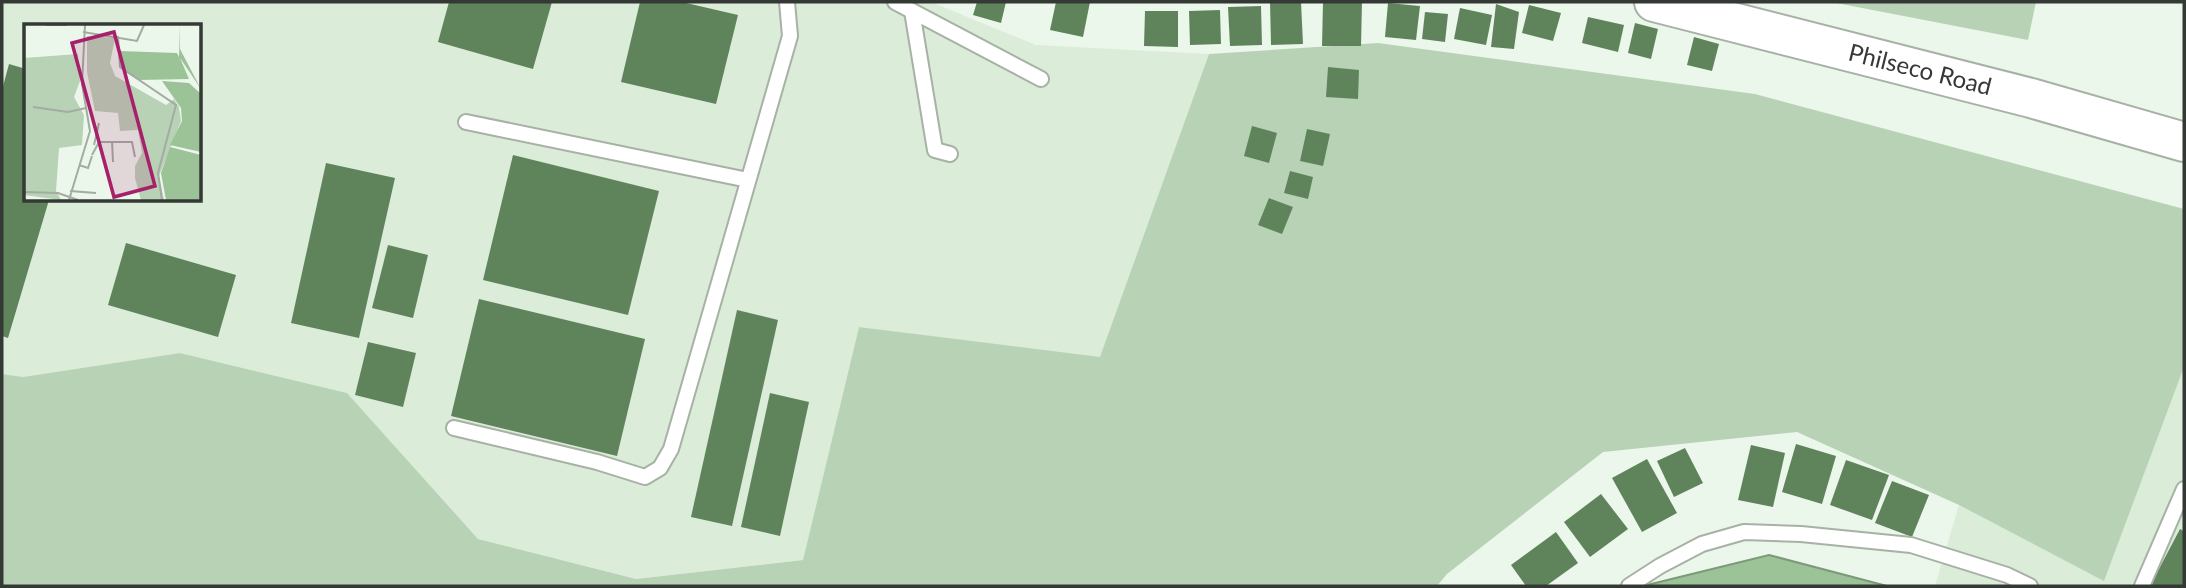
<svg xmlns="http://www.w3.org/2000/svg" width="2186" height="588" font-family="Lato,sans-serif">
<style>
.built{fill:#dbecd9;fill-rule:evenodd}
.green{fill:#b8d2b6}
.water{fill:#9cc298;stroke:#7d997a;stroke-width:2}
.building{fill:#5f845c}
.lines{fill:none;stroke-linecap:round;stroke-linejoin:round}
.lane-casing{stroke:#a7b1a5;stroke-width:18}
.secondary-casing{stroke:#a7b1a5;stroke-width:42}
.lane{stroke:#fff;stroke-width:14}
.secondary{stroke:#fff;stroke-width:38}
.labels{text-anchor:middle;stroke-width:7;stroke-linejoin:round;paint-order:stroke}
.street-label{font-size:24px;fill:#353935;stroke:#fff}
.inset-road{fill:none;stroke:#a3aba2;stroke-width:2}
.view{fill:#a6206a;fill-opacity:0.15;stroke:#a6206a;stroke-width:3.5}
.inset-edge{fill:none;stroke:#353935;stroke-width:3.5}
</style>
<rect width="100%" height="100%" fill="#ecf7eb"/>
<g class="built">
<path d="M2,2H931L1036,45L1209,54L1100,358L859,327L803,560L636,579L478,539L347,393L180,353L23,377L2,374ZM26,26H200V200H26Z"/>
<polygon points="2184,367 2184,586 1935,586 1959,505 2104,580"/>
</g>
<g class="green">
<polygon points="1831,2 2036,2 2028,40"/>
<polygon points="1378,43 1755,94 2184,209 2184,367 2104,581 1959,505 1797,432 1603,452 1447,574 1437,586 2,586 2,374 23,377 180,353 347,393 478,539 636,579 803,560 859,327 1100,357 1209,54"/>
</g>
<polygon class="water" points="1769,555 1887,586 1643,586"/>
<g class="building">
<polygon points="449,2 552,2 533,69 438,42"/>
<polygon points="640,2 682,2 738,15 716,104 621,82"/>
<polygon points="977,2 1006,2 1001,23 973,15"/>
<polygon points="1056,2 1090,2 1083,37 1050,30"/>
<polygon points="1270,2 1301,2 1303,44 1271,45"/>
<polygon points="1323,2 1362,2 1361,46 1322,46"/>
<polygon points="1388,3 1420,6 1416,40 1385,37"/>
<polygon points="1496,4 1519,12 1514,49 1491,47"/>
<polygon points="1529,5 1561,13 1553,41 1522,33"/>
<polygon points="1261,6 1262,45 1230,46 1228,7"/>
<polygon points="1460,8 1492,15 1486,45 1454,39"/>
<polygon points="1220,10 1221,44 1190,45 1189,11"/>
<polygon points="1145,11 1178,11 1178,47 1144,46"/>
<polygon points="1425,12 1448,14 1445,42 1422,39"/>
<polygon points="1588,17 1624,25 1618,52 1582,43"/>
<polygon points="1635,23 1658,29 1651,59 1628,53"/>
<polygon points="1694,37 1719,44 1712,71 1687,65"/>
<polygon points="9,64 26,69 26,200 49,200 8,338 2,336 2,90"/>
<polygon points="1328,67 1359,70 1358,99 1326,97"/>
<polygon points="1252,126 1277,133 1269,163 1244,156"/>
<polygon points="1307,129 1330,134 1323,166 1300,161"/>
<polygon points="513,155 659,191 628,315 483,280"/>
<polygon points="326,163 395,178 359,338 291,323"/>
<polygon points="1290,171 1313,177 1308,199 1284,193"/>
<polygon points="1269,198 1293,207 1282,234 1258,225"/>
<polygon points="126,243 236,275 218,337 108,305"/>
<polygon points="388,245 428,255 413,318 372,308"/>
<polygon points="479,299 645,339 617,456 451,416"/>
<polygon points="737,310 778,320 732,526 691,517"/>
<polygon points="368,342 416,353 403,407 355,395"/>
<polygon points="770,393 809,402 780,536 741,527"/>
<polygon points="1796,444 1836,456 1822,504 1782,492"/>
<polygon points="1751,445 1785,453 1773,507 1738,500"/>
<polygon points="1685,448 1703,483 1674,497 1657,461"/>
<polygon points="1647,459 1677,513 1642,532 1612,478"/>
<polygon points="1846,460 1889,475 1872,520 1830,505"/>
<polygon points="1892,481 1929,495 1912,537 1875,523"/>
<polygon points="1601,494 1628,529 1590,557 1564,522"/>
<polygon points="2180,529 2184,531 2184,586 2150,586"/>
<polygon points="1556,532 1578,563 1546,586 1526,586 1511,565"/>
</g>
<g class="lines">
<g class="lane-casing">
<g id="lane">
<polyline points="895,2 1041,79"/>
<polyline points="912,11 935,150 950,154"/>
<polyline points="466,122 748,180"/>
<polyline points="454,428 597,462 645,477 660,468 671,449 790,36 787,2"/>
<polyline points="1629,586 1660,566 1702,544 1744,532 1801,534 1911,545 2007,575 2030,586"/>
<polyline points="2142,586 2184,489"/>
</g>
</g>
<g class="secondary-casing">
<polyline id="secondary" points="1654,2 2031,98 2184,142"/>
</g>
<use href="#lane" class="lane"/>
<use href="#secondary" class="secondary"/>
</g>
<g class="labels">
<g class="street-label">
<text transform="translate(1920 70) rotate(14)" y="8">Philseco Road</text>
</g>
</g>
<g transform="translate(24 24)">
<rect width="177" height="177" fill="#ecf7eb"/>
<path d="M63,12L91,14L86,39L91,52L142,81L150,75L155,83L157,97L135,152L140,176H117L111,154V142L118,129L114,106L96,107L94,89L71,87L63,48ZM54,30L56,57L50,73L60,91L58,121L35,124L32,167L37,176L0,171V34Z" fill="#b8d2b6"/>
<path d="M156,1V25L177,65L156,34L165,55L114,56L100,47L95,27L153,29L155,33ZM138,57L165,59L177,70V128L146,121L158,97L157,84ZM146,123L177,131V176H142L137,149Z" fill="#9cc298"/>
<path class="inset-road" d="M22,1H43M59,8L113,17L120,1M94,12L96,43L152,81L134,149L138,176M9,83L44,88L62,84M88,117L89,138M70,121L75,99M68,131L75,118H108L111,133M55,141L64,144L68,132M46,167L72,169M0,168L34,169L54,176M45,176L66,107L58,60L61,1"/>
<path class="view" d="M90,8L131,162L90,173L48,19Z"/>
<rect width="177" height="177" class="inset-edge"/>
</g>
<rect width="2186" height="588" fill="none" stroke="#353935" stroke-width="7"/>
</svg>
